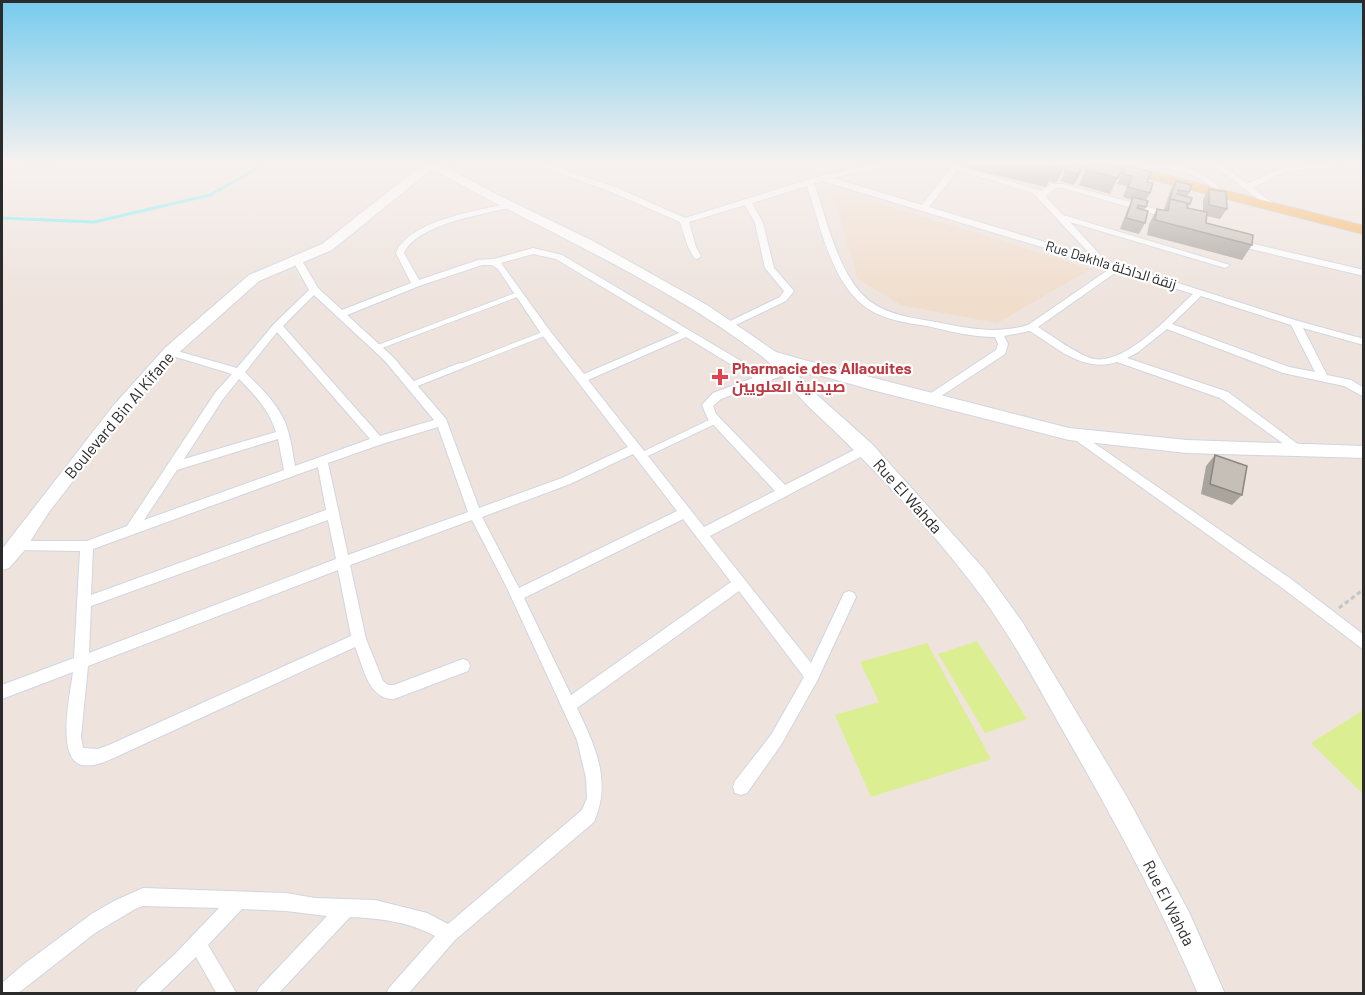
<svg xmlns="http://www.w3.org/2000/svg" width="1365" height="995" font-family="Barlow,Cairo,sans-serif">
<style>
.education{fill:#f0ddcc}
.pitch{fill:#dbef92}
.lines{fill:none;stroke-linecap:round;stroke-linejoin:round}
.stream{stroke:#6beef5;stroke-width:3}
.lane-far1-casing{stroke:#cfd6e1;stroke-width:6}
.lane-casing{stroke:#cfd6e1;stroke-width:8}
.street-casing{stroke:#cfd6e1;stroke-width:2}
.secondary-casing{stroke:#cfd6e1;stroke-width:2}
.primary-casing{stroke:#c4c4c4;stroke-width:2}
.path-far1{stroke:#c4c4c4;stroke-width:2;stroke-dasharray:3 2;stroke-linecap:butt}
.path{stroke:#c4c4c4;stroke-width:3;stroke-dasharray:4.5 3;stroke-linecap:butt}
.lane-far1{stroke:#fff;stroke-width:4.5}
.lane{stroke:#fff;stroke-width:6}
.street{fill:#fff;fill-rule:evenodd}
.secondary{fill:#fff;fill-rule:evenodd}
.primary{fill:#f8b158;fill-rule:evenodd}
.wall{fill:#aaa49e}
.shaded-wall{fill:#8b8681}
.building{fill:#c6bfb8;stroke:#8b8681;stroke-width:1.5}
.health-dot{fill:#e0444e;stroke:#fff;stroke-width:2}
.labels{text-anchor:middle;stroke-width:4.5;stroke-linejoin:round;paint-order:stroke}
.far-street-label{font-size:14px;fill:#2b2b2b;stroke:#fff}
.health-label{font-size:16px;font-weight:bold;fill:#be3a42;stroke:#fff;text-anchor:start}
.street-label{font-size:16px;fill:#2b2b2b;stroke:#fff}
</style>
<rect width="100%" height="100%" fill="#eee3dd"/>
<polygon class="education" points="831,188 1091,269 997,323 901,305 858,279"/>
<g class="pitch">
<polygon points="977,641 1027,719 985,733 938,654"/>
<polygon points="927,643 991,759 871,797 835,715 879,702 860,662"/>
<polygon points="1363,710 1363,794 1311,743"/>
</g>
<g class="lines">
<polyline class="stream" points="2,218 94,222 210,195 258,168 256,164"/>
<g class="lane-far1-casing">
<g id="lane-far1">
<path d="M1133,171C1163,158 1199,169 1221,193"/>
<polyline points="376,348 519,294"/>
<polyline points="456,368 546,333"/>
</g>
</g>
<g class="lane-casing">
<g id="lane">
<polyline points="412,385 460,366"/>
<polyline points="641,456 716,420"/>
</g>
</g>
<g class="street-casing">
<g id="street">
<path d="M535,164H547L615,187L685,218L820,176L878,164H894L833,178L922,205L954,164H962L961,166L1041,191L1051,184H1063L1174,214V218L1171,219L1063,188H1056L1045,196L1063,215L1230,265L1225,268L1222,267L1070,222L1105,260L1298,321L1364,339V345L1303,328L1327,375L1351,380L1364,388V397L1344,386L1283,373L1167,329L1138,352L1127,358L1228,392L1303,448L1305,451L1299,455L1220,398L1117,362C1084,373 1057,348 1030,331L1004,336L1008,344L1005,354L929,404L924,400L925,397L996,350L998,344L995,337C971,337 949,331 927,326C908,323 886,320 870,310C832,287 820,225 807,186L752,203L763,223L774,268L794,291L786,301L727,329L722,326L724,324L780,297L784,291L765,268L755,223L745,205L689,222L696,247L701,256L697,259L694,258L688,247L680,222L609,191ZM958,170L1033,193L1092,256L929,207ZM823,181L1111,268L1028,325C999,334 970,329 941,323C921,319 898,317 879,307C840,287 828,222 814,183ZM1119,270L1193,294C1171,314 1123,369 1090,358C1072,351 1054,337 1038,327ZM1201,296L1291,325L1315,372L1289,367L1172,324Z"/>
<polygon points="1212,164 1221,164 1247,184 1284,167 1350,164 1346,166 1286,171 1252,188 1277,206 1277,210 1274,211"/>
<path d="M510,203H513V207C484,214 417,224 404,253L419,280L478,260L494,259L533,248L562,255L763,374L785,366L789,367L790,370L789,373L721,399L713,406L716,414L785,485L862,446L866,445L872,449L870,452L710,536L811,663L844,593L849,591L854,593L856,597L817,681L781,745L747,793L741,795L735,793L733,787L735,781L771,735L804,677L739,591L577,708C595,746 612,781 594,822L455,940L408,994H386L389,988L435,936C410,922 378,918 350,917L278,994H256L259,988L327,916L286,911L242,909L208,945L237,994H217L196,957L158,994H135L138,988L175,954L219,908L143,906L135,909L95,933L17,994H2V983L24,964L93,913L114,901L143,888L286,893L315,898L375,900L427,913L448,924L582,810L587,798L586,778L577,740L507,588L472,520L350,565L366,639L383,681L388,685H394L463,659L468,661L470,666L468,671L394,699C368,699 364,668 355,647L118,756C107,761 95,767 82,765C55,759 71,690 73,672L2,699V685L74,658L80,551L17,550L13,549L11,545L13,541H87L127,526L215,393L232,374L166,354V350L170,349L237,368L274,324L309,290L293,261L295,259H301L318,288L342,310L411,283L396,253C410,220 477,211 510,203ZM533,254L556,259L679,333L584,374L550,331L501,263ZM482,265H492L498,269L542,335L628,447L562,478L479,508L446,419L393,357L347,315L419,286ZM314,295L385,361L434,420L380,436L283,326ZM277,332L370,439L295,466C292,450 290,430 282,416C273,399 258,385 245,372ZM686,337L753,378L713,393L702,405L708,419L775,491L704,527L588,380ZM239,379C255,395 269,410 276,432L184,459L223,399ZM438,427L468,512L348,555L328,463L382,444ZM278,439L284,470L144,520L177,470ZM633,454L677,511L519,588L482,517L570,484ZM318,467L326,510L91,595L93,549ZM683,519L731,582L571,695L524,598ZM328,520L336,559L89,653L91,606ZM338,570L351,636L109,745L98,749L83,748L81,737L88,666Z"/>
<polygon points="1237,240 1364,270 1364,276 1234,245 1233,243"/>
<polygon points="1078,432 1291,579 1364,635 1364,650 1281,587 1074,439 1072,436 1074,433"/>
</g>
</g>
<g class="secondary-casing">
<path id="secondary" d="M423,164H441L492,192L593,241L707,305L776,352L804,360L1069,428L1187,440L1364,446V458L1187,453L1069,440L876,391L790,367L816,394L872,444L984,569L1023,623L1127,797L1189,912L1225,994H1198C1159,902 1112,816 1062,729C1034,679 1006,627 970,581C922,519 866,460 808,406C792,390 779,369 760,355C659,279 542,230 432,169L332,250L259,281L175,356L125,414L49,512L24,551L9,568L2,570V549L113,406L165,348L249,275L322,244Z"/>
</g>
<g class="primary-casing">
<polygon id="primary" points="1100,164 1122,164 1364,226 1364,234 1102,167"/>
</g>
<polyline class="path-far1" points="21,164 46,168 59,164"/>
<polyline class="path" points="1339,608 1364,589"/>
<use href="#lane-far1" class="lane-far1"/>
<use href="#lane" class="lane"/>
<use href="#street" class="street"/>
<use href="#secondary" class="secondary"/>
<use href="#primary" class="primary"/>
</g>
<g class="wall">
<polygon points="967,164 1065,164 1061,173 1055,183 1049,181 1046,187 966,168"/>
<polygon points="1088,164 1122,169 1110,194 1079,185"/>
<polygon points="1126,165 1147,182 1150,193 1146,200 1146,207 1144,210 1145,223 1139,234 1120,229 1128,208 1132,200 1123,197 1127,186 1117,184"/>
<polygon points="1083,169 1073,185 1061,181 1065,171"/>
<polygon points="1176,181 1189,192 1187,197 1190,204 1188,208 1203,212 1203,199 1209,189 1227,209 1220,219 1207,216 1206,223 1252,245 1242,260 1147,235 1149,224 1157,209 1164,210 1170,191"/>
<polygon points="1215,455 1242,495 1232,505 1201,494 1206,466"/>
</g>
<g class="shaded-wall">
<polygon points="1063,164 1065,164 1061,173 1055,183"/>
<polygon points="1084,164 1085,164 1083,169 1073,185 1077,174"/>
</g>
<g class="building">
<polygon points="1043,164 1055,164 1054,167"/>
<polygon points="1069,164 1084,164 1077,174 1065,171"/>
<polygon points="1088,164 1121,164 1119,169 1122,169 1118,178 1085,170"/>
<polygon points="1126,165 1151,172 1147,182 1153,183 1150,193 1128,187 1132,176 1122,174"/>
<polygon points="1176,181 1192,185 1189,192 1178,190 1177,194 1192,198 1190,204 1170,199"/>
<polygon points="1209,189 1226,192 1227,209 1209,205"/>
<polygon points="1133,197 1148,201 1146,207 1138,205 1137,208 1148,211 1145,223 1126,218"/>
<polygon points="1170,199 1187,203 1187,208 1207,212 1206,223 1253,235 1252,245 1155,220 1157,209 1168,211"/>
<polygon points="1215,455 1247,466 1242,495 1210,484"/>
</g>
<linearGradient id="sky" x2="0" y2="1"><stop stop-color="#76cbed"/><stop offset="0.54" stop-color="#f7f2f0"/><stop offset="1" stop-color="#f7f2f0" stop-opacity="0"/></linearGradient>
<rect width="1365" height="303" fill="url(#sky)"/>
<path class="health-dot" d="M717 368h6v6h6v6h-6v6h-6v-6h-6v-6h6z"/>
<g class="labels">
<g class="far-street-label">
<text transform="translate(1111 265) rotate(17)" y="5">Rue Dakhla زنقة الداخلة</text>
</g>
<g class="health-label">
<text x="732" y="374">Pharmacie des Allaouites<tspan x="732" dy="18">صيدلية العلويين</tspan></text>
</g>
<g class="street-label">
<text transform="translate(119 415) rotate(-50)" y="6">Boulevard Bin Al Kifane</text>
<text transform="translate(908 496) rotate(48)" y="6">Rue El Wahda</text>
<text transform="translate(1169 903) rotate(63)" y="6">Rue El Wahda</text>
</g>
</g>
<rect width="1365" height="995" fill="none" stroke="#2b2b2b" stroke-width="6"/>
</svg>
